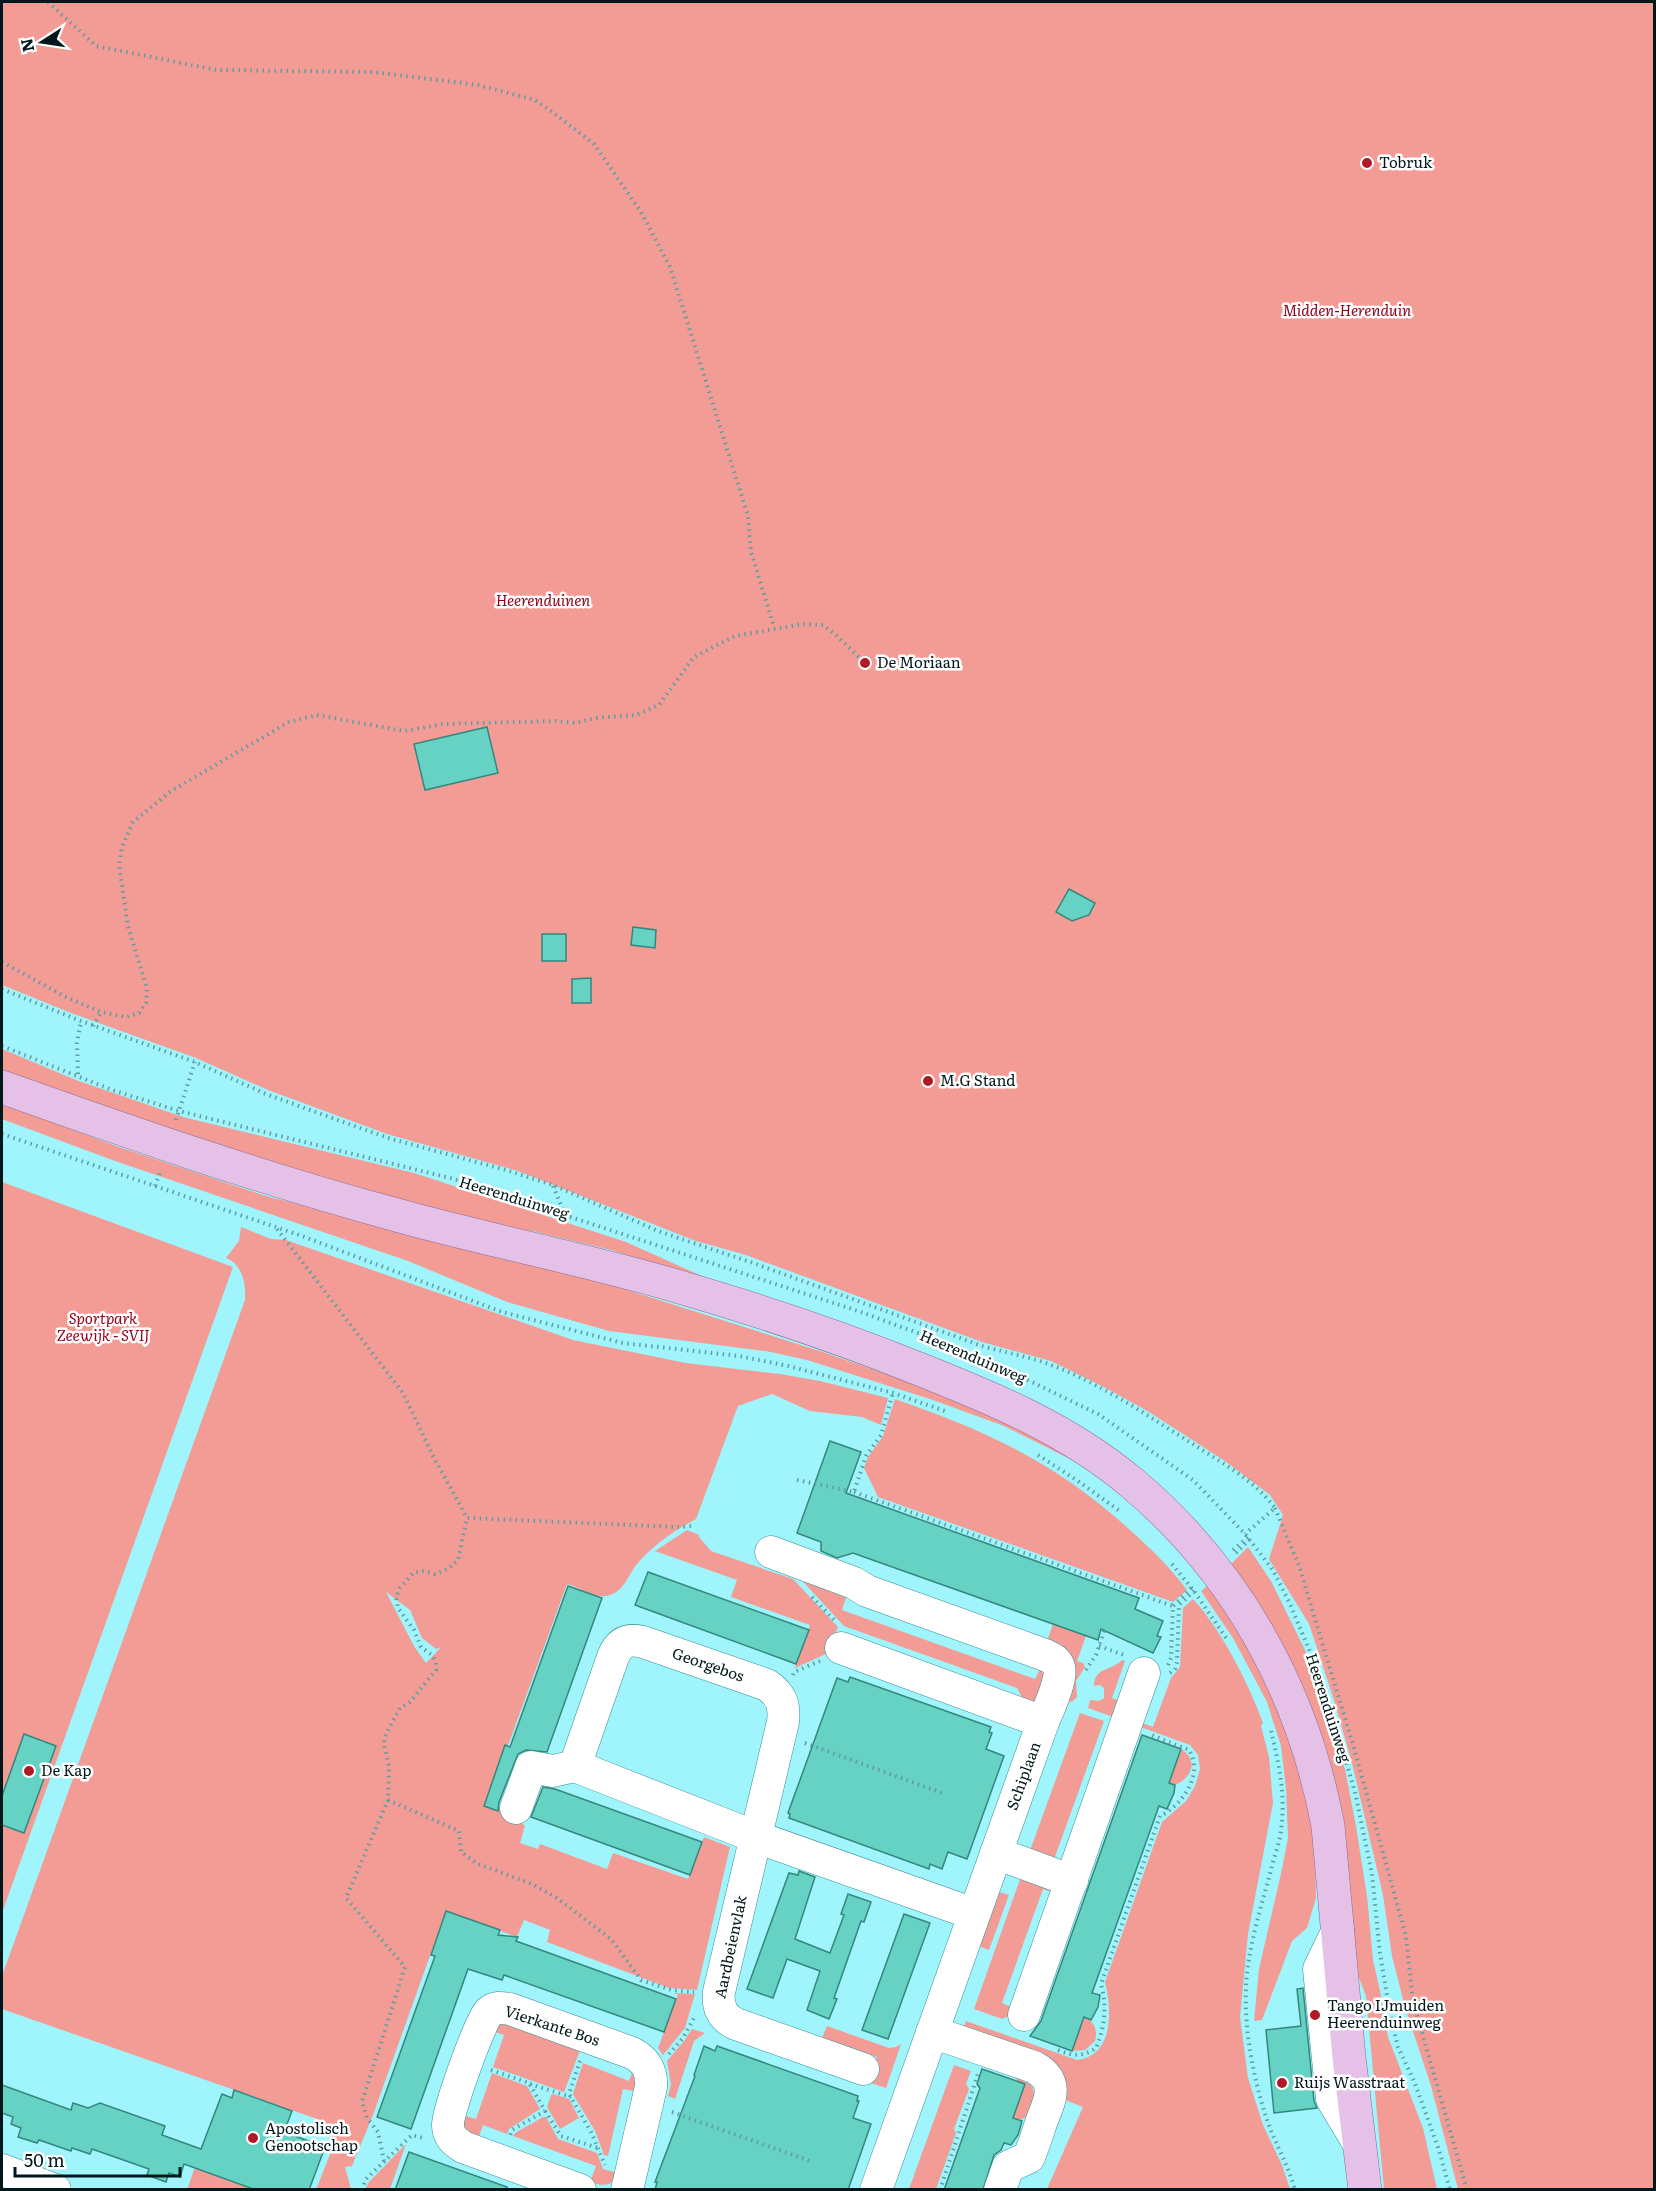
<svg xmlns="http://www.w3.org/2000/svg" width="1656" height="2191" font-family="Literata,serif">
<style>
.green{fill:#f39c96;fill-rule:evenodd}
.building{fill:#66d2c3;stroke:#33877d;stroke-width:1.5}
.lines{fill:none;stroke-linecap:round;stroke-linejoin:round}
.minor-casing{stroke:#378d95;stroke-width:33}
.major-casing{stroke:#8a6b96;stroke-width:34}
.path{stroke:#609ca1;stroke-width:4;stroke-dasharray:1.5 4.5;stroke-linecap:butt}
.minor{stroke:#fff;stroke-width:32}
.major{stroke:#e5c1e8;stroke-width:33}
.poi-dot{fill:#ae1a27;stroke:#fff;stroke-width:2}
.labels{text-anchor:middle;stroke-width:5;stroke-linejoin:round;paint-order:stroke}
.poi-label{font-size:15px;fill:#01181a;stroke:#fff;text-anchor:start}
.park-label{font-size:15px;font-style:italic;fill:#920119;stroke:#fff}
.street-label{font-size:15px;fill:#01181a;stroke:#fff}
</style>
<rect width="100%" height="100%" fill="#a0f4fc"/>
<g class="green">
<polygon points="2,2 1654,2 1654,2189 1458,2189 1431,2086 1405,2007 1392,1956 1383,1895 1352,1763 1333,1697 1309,1624 1269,1559 1283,1515 1270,1495 1225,1461 1149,1412 1104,1387 1051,1361 982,1342 746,1255 696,1241 518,1171 387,1134 268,1090 196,1058 71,1013 2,985"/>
<polygon points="2,1049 76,1080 183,1117 414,1173 626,1242 715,1282 611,1250 532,1231 444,1218 2,1075"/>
<polygon points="2,1103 116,1146 266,1196 602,1282 823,1352 976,1406 1108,1478 1004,1426 933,1400 807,1360 771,1352 609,1331 507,1302 408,1261 115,1161 2,1119"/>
<polygon points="2,1182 233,1267 2,1913"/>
<path d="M241,1227L271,1239L286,1240L573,1340L686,1363L780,1374L820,1381L888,1398L881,1425L862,1417L810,1411L772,1394L738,1406L696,1519C675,1530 653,1545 637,1564C627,1576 624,1593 606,1596C595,1598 578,1587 567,1584L487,1803L508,1812L525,1826L520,1843L538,1849L540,1844L607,1869L613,1853L688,1879L704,1837L730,1847L697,1990L669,1988L547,1942L550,1930L524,1920L517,1937L446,1911L373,2115L352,2166L345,2167L351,2189L316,2190L332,2149L330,2127L323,2121L2,2009V1976L245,1300C246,1284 243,1265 226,1258L239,1241ZM386,1592L410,1610L422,1638L436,1649L441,1647L426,1663L414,1646Z"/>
<path d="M895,1399C987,1431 1057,1463 1130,1530C1150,1548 1171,1568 1187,1590L1173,1602L878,1497L864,1468L868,1457L883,1436Z"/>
<polygon points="687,1530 699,1535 699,1537 711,1551 793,1579 838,1627 828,1653 795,1668 810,1625 731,1597 737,1580 655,1551"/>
<polygon points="1248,1547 1271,1581 1305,1650 1345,1769 1356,1826 1367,1896 1373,1960 1380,1991 1388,2037 1423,2128 1437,2189 1384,2189 1366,1996 1354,1965 1346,1867 1228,1567"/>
<polygon points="795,1573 847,1594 842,1610 1035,1679 1040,1669 1049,1669 1041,1704 1022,1697 1017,1688 844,1626"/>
<polygon points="1210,1584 1263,1664 1302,1763 1315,1853 1316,1898 1307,1928 1292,1941 1262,2020 1254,2021 1259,1969 1282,1869 1288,1838 1286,1788 1281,1746 1267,1702 1233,1638 1201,1591"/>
<path d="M1193,1599C1221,1629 1249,1684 1263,1723L1261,1726L1269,1757L1273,1803L1248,1934L1240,2017L1248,2078L1263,2125L1282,2165L1290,2189H1047L1083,2107L1060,2098L961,2033L966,2021L1077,2060C1114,2056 1112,2009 1105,1982L1162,1822L1186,1801L1195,1786L1200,1769L1198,1755L1190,1745L1135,1725L1137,1721L1153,1727L1171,1678L1180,1667L1183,1608Z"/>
<polygon points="1053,1624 1086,1636 1077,1661 1083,1663 1085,1667 1076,1681 1077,1697 1073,1701 1069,1702 1066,1711 1058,1708 1046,1644"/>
<path d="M1122,1660L1125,1661L1112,1698L1125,1703L1119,1719L1088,1708L1090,1700L1099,1701L1104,1698V1688L1100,1685L1094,1686C1094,1667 1112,1671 1122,1660Z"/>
<polygon points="1080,1713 1104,1721 1052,1865 1028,1856"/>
<path d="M1181,1749C1199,1760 1192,1778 1175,1785L1169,1783Z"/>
<polygon points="1023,1871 1053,1883 1055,1893 1043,1889 1002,2003 1016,2009 1014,2014 1002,2019 974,2009"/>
<polygon points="993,1890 1009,1895 989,1950 973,1944"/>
<polygon points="674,1993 695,1994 685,2028 663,2055 658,2048 678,1995"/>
<path d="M1084,2017C1094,2021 1098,2030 1095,2041L1085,2050L1072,2051Z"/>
<polygon points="499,2020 582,2045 564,2092 493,2067 504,2035 489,2030"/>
<polygon points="827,2026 889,2048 896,2047 901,2044 886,2088 868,2082 877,2057 822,2038"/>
<polygon points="692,2029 705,2033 694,2041 675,2099 668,2096 671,2084 667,2061 684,2041"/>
<polygon points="583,2063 629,2081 635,2065 640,2092 623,2089 608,2156 604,2155 595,2131 573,2094"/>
<polygon points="954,2065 971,2071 966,2084 969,2089 954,2129 956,2133 936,2189 909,2189"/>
<polygon points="492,2073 527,2086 540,2109 509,2129 507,2134 483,2125 477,2142 465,2137 459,2114 476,2119"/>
<path d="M1017,2077L1031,2085C1038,2098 1034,2115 1020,2120L1013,2118Z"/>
<polygon points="553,2094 569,2099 579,2118 560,2129 547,2107 551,2095"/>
<path d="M543,2117H546L558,2139L597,2153L603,2169L621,2174C611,2186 604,2187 590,2182L596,2166L513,2136L515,2133Z"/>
<polygon points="203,2144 251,2188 250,2190 187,2190"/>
<polygon points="406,2144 390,2189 365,2189 369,2182"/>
</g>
<g class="building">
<polygon points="487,727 498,773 425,790 414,744"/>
<polygon points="1069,889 1095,903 1089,915 1072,921 1056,912"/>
<polygon points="633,927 656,930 655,948 631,945"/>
<rect x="542" y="934" width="24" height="27"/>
<polygon points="591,978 591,1003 572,1003 572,979"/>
<polygon points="830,1441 861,1452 846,1493 1139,1598 1135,1609 1163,1621 1157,1636 1161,1637 1153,1653 1101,1629 1098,1640 853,1553 837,1558 821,1551 821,1542 797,1533"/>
<polygon points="648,1572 809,1630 796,1664 635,1605"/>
<polygon points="568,1586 602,1598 547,1752 526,1750 518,1754 499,1802 498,1811 484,1806 505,1745 510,1747"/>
<polygon points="850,1677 991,1727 989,1732 992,1733 986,1749 1004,1756 967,1859 948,1852 942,1869 930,1864 929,1869 789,1818 790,1814 788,1813 837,1678 848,1682"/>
<polygon points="24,1734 56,1746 24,1833 2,1825 2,1796"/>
<polygon points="1142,1735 1181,1749 1169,1783 1175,1785 1174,1793 1167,1809 1159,1806 1092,1993 1100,1995 1098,2007 1091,2020 1084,2017 1072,2051 1030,2036 1041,2021"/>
<polygon points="543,1787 555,1789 702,1842 690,1875 531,1817"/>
<polygon points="799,1871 815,1877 795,1939 830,1953 844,1915 841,1914 848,1894 871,1902 864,1922 861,1921 834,1998 837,1999 829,2019 807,2010 820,1971 787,1959 773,1998 747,1989 789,1873 798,1875"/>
<polygon points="446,1911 500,1930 498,1935 518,1937 516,1941 676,1999 664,2032 504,1975 502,1980 468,1969 411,2129 377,2117 435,1956 431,1955"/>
<polygon points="904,1914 930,1923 888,2039 862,2030"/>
<polygon points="1303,1988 1314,2101 1317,2108 1274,2113 1266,2030 1301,2026 1297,1989"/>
<polygon points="704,2046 715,2051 717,2046 858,2096 857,2101 859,2101 853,2118 871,2124 848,2190 655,2190 657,2182 655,2182 695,2076 694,2075"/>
<polygon points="982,2069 1025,2084 1013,2118 1022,2121 1018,2135 1011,2145 1004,2143 1001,2150 994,2155 983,2190 944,2190 980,2088 977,2084"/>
<polygon points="2,2085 71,2110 73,2103 88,2108 100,2103 165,2126 162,2135 201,2149 222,2094 232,2098 234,2090 292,2111 284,2132 325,2147 309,2190 256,2190 184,2164 180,2177 169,2173 166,2182 147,2175 149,2169 92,2149 90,2154 72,2148 71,2151 39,2140 37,2143 18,2137 21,2128 11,2124 13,2117 2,2113"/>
<polygon points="409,2152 507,2187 507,2190 395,2190"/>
</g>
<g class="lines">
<g class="minor-casing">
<g id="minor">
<path d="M771,1552L854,1583L867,1591L1045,1655C1051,1658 1057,1660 1059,1667C1063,1678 1048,1710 1043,1722"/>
<polyline points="841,1648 1043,1722 876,2190"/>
<path d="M575,1766L613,1657C619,1642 627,1638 643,1642L767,1685C781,1695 785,1704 783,1722L719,1992C717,2006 722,2018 736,2024L863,2069"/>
<polyline points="516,1808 531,1767 553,1771 575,1766 756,1837 974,1914"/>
<polyline points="996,1853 1072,1881"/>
<polyline points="1338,1930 1319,1969 1332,2099 1359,2144"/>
<polyline points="1024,2015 1144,1673"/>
<path d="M932,2032L1034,2067C1059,2081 1051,2098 1042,2120C1038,2132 1034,2145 1029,2157L1008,2167L1000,2190"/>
<polyline points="2,2170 55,2190"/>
<path d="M580,2190L463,2147C454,2141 448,2136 448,2125C447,2113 480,2021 489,2012C495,2006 503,2008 510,2009L632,2053C647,2061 652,2071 651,2087L627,2190"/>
</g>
</g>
<g class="major-casing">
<path id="major" d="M2,1087C131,1133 260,1178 393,1214C489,1241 587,1259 683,1288C762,1311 842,1338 919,1369C995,1399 1069,1430 1132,1483C1237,1571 1303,1692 1328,1826L1349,2057L1365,2190"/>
</g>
<g class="path">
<polyline points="48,2 96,46 217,70 373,72 478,85 535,100 551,111 594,144 641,212 670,267 748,516 751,552 774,627"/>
<polyline points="2,962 66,997 101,1012 126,1017 139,1013 146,1003 147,989 128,926 119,865 122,847 133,822 171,791 289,722 317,715 404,731 443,724 556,721 576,723 595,718 636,715 659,705 694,657 735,636 802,624 823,625 836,635 865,663"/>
<path d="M2,989L81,1021L195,1062L266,1094L310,1110L388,1138L506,1170L553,1185L658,1231L753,1263L985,1347C1005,1352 1024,1356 1043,1362C1098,1381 1148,1416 1196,1446C1224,1464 1255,1481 1275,1508L1245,1534"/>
<polyline points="93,1026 101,1012"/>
<polyline points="2,1046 112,1090 179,1111 454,1179 858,1311 972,1353 1098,1414 1193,1480 1245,1534 1273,1570 1290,1604 1323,1683 1355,1792 1372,1874 1380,1953 1390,2014 1398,2047 1414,2081 1439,2150 1450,2190"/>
<polyline points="78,1074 77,1043 81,1021"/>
<polyline points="176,1120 195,1062"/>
<polyline points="2,1134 302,1236 502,1312 623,1343 739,1356 788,1366 893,1393 945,1411"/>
<polyline points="155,1186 161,1170"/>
<polyline points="553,1186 564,1212"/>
<polyline points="277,1229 403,1393 433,1456 467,1518 680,1527 691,1526"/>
<polyline points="1038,1455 1078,1481 1121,1512"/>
<polyline points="797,1480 854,1492 866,1456 881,1435 893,1393"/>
<polyline points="854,1492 1173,1606"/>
<polyline points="1275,1508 1299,1566 1352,1741 1406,1936 1413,2001 1467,2190"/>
<polyline points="1233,1550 1248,1537"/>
<polyline points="1236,1553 1250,1539"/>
<polyline points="1172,1564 1194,1591 1226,1638"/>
<polyline points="812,1597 836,1622"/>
<polyline points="1099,1646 1127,1656"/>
<polyline points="1168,1665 1171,1658 1173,1606 1192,1587"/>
<polyline points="1086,1670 1096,1655 1105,1629"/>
<polyline points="1170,1673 1175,1669 1177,1662 1179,1605 1195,1590"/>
<polyline points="793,1675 794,1672 820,1661"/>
<path d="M1271,1731C1279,1764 1286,1796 1281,1830C1280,1842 1275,1854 1272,1866C1262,1905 1248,1946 1246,1986C1244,2029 1253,2076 1266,2117C1274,2142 1288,2164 1295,2190"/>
<polyline points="805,1743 945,1794"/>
<polyline points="388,1800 459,1831 461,1852 478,1864 532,1884 557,1898 611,1939 641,1980 671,1990 694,1992"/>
<path d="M1058,2050C1073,2056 1082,2057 1096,2048C1105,2027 1107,2006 1101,1984L1160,1816C1183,1805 1204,1774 1189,1750L1149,1734"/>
<polyline points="669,2054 683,2038 694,2018 696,2017"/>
<polyline points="580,2061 569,2094 591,2132 605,2165"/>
<polyline points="491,2070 529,2083 545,2111 512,2130 509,2138"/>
<polyline points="530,2084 571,2097"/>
<polyline points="545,2111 561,2136 598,2148"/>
<polyline points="672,2112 813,2162"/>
<polyline points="384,2161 378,2132 367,2118 362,2102 405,1967 346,1898 388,1800 389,1766 384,1745 385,1736 400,1708 410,1702 436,1670 436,1663 432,1655 421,1647 414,1630 398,1608 396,1597 400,1588 413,1573 424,1571 435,1574 448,1569 458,1560 467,1518"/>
<polyline points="362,2190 366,2179 412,2135 423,2138"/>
<polyline points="940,2190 978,2074"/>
</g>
<use href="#minor" class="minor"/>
<use href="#major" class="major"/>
</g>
<g class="poi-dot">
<circle cx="1367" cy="163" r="6"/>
<circle cx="865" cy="663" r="6"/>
<circle cx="928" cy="1081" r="6"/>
<circle cx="29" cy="1771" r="6"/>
<circle cx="1315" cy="2015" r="6"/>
<circle cx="1282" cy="2083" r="6"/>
<circle cx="253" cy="2138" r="6"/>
</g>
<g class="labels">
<g class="poi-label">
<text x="1379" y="168">Tobruk</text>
<text x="877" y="668">De Moriaan</text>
<text x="940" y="1086">M.G Stand</text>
<text x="41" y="1776">De Kap</text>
<text x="1327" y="2011">Tango IJmuiden<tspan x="1327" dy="17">Heerenduinweg</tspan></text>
<text x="1294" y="2088">Ruijs Wasstraat</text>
<text x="265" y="2134">Apostolisch<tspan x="265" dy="17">Genootschap</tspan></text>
</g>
<g class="park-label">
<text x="1347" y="316">Midden-Herenduin</text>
<text x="543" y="606">Heerenduinen</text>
<text x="103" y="1324">Sportpark<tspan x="103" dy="17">Zeewijk - SVIJ</tspan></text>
</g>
<g class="street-label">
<text transform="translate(514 1198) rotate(17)" y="5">Heerenduinweg</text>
<text transform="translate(973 1357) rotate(23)" y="5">Heerenduinweg</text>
<text transform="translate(708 1665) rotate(19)" y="5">Georgebos</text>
<text transform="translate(1328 1708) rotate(72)" y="5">Heerenduinweg</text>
<text transform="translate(1024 1776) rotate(-70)" y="5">Schiplaan</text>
<text transform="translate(731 1947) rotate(-78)" y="5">Aardbeienvlak</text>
<text transform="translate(552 2026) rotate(18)" y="5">Vierkante Bos</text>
</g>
</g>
<rect width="1656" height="2191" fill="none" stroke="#01181a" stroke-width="6"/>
<g transform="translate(42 42) rotate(258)" stroke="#ffffff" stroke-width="4.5" paint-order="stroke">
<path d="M0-4.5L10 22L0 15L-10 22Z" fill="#01181a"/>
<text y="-9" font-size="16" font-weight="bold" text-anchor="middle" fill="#01181a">N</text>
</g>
<path d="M15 2167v9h165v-9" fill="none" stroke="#01181a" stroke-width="3"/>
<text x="24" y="2167" font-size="18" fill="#01181a" stroke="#ffffff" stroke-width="4.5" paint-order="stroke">50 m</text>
</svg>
